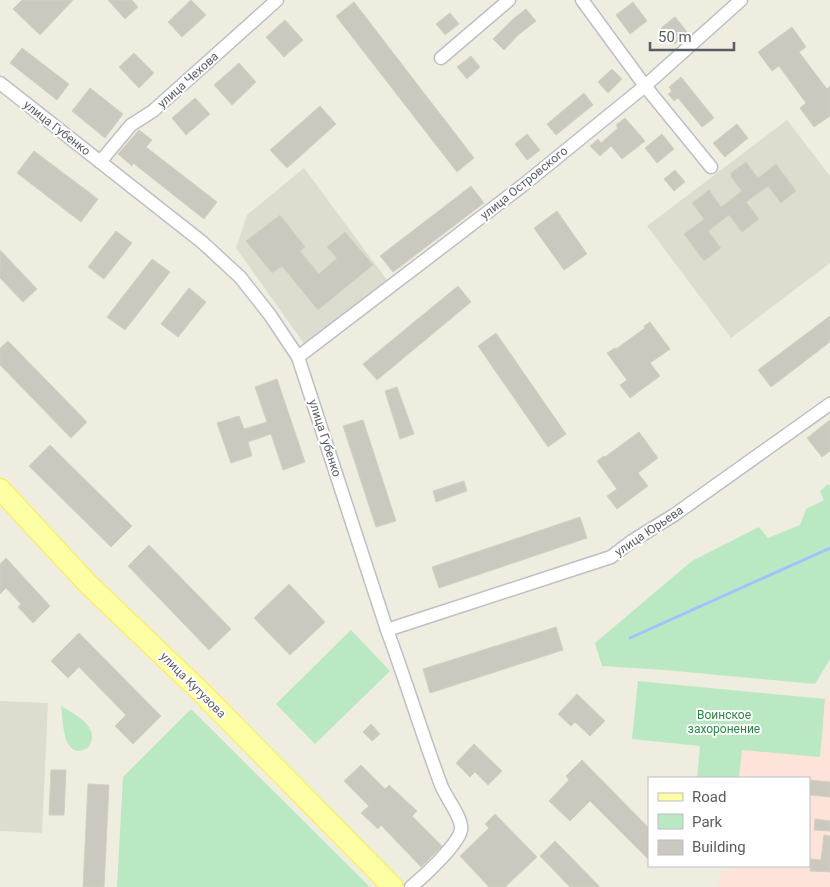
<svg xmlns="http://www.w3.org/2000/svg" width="830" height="887" font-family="Roboto,sans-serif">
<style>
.education{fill:#ddddcf}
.medical{fill:#fde3d9}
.green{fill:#bae8c2}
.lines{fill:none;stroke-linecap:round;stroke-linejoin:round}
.stream{stroke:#9fc3ff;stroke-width:3}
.building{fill:#cbc9bf;stroke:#d3d0be}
.minor-casing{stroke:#bdbfc6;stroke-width:15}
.primary-casing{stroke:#feed48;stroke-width:22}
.minor{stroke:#fff;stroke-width:12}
.primary{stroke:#fdffa4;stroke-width:20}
.labels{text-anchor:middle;stroke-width:4;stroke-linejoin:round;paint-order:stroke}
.street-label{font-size:12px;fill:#595c63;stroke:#fff}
.park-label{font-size:12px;fill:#2d8741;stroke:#fff}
</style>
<rect width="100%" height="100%" fill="#eeede0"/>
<g class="education">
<polygon points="787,120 830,176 830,263 731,338 647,226"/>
<polygon points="304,168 387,280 305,345 236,248 247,215"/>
<polygon points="0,701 48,703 42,833 0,831"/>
</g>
<polygon class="medical" points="830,698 830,887 719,887 721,871 730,871 730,866 809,866 809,778 739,778 741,749 819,757 825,699"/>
<g class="green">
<polygon points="827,485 830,485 830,659 815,684 665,670 602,666 595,643 692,561 759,527 768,538 800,525 806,509 824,500 820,491"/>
<polygon points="351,630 390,671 315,744 276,704"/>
<polygon points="638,681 825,699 820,757 742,750 739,778 697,778 700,746 632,739"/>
<path d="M61,706C71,712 93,723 92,737C92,740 90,744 88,748C85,749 83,750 80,751C62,752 63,718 61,706Z"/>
<polygon points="191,709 370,887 117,887 123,777"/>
</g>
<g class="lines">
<polyline class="stream" points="630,638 830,548"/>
</g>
<g class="building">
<polygon points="22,0 73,0 40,35 13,9"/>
<polygon points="108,0 132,0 138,7 125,19"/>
<polygon points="191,0 206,15 182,37 168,22"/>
<polygon points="354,2 474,158 457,172 336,16"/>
<polygon points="633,2 647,21 630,34 616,15"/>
<polygon points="526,9 536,21 518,35 504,50 493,39 513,19"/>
<polygon points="450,13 459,24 445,35 436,24"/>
<polygon points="675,17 688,33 675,44 661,28"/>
<polygon points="285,20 303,40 284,57 266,37"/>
<polygon points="792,27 806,47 799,52 827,89 830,86 830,116 814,127 800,108 806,103 779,66 772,71 758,52"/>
<polygon points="22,48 69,84 57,100 10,63"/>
<polygon points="134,53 154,73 139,88 119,67"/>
<polygon points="471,56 480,67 467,79 457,67"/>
<polygon points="239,63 256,82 232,105 214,85"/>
<polygon points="612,69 622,79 608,93 598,82"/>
<polygon points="681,77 714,118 702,127 678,98 674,101 668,94 672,91 669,87"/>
<polygon points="90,88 123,114 105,138 72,111"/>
<polygon points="584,93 593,105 556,135 547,124"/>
<polygon points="195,98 210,114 186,135 172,118"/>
<polygon points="320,106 336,124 287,168 270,150"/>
<polygon points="625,118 645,141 622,159 611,146 600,156 590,146 598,139 601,143 618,128 616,125"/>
<polygon points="737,124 748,138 725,157 713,143"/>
<polygon points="139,130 152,140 146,147 217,202 204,219 133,163 132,166 118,154"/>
<polygon points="527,134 540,150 527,160 515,144"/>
<polygon points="662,134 674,149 657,163 645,148"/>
<polygon points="34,151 98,199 81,222 17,173"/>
<polygon points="746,162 758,178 776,164 796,191 781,203 768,186 746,202 759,219 742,232 729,215 708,231 721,248 704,261 684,234 704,219 692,203 709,190 721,207 742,191 731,177 731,173"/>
<polygon points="675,170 685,182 674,191 664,179"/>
<polygon points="471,186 484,203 393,272 380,256"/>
<polygon points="557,211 587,254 564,270 534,228"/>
<polygon points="280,215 305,247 300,251 319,274 337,258 327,247 345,232 373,265 318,310 282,266 272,273 246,241"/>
<polygon points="116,231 132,243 104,279 88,267"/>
<polygon points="0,250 37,289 23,302 0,278"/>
<polygon points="152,259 170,272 125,330 107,317"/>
<polygon points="458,286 471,302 377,380 363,364"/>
<polygon points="189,288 206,302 178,337 161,324"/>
<polygon points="830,316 830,342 771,387 758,370"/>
<polygon points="650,322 670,349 650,363 660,376 630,398 620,385 627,380 607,353 615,348 616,349 645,328 644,326"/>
<polygon points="496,333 566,434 548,447 478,346"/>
<polygon points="8,341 87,422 71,438 0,365 0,348"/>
<polygon points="277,379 305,462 283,470 271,434 248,442 252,456 231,463 217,423 239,416 244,429 267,422 255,387"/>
<polygon points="397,387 414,434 400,439 385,391"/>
<polygon points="363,420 396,521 376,527 343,426"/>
<polygon points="830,420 830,451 822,457 807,438"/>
<polygon points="639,432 658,458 638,473 648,486 617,509 607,496 617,489 597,461 604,456 605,457"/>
<polygon points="50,445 132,526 111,547 29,466"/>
<polygon points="464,481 467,491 436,502 433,491"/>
<polygon points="580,517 587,538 439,588 432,567"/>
<polygon points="149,545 231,629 209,650 128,566"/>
<polygon points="6,558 50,606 33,623 18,607 21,604 6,588 0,594 0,564"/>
<polygon points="289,584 325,622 290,655 254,618"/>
<polygon points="556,627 563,650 430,693 423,669"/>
<polygon points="79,633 161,716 133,744 115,726 126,715 79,667 68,678 51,661"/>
<polygon points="577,694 605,721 590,736 575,722 571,726 558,714"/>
<polygon points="371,724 380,734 372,741 363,732"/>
<polygon points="474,744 502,771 488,785 475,772 470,777 456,763"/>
<polygon points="582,760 649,828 649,860 590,801 570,821 549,801 569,780 566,776"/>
<polygon points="361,765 385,789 389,785 417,811 412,816 442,846 421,867 381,825 378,829 361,813 369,806 344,781"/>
<polygon points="51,770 66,770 64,815 49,815"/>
<polygon points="809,780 830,782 830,797 809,795"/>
<polygon points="88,784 109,785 104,887 83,887"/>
<polygon points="495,814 537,857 505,887 489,887 460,856 489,828 485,824"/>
<polygon points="815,819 830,821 830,831 814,830"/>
<polygon points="824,835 830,836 830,872 810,871 811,859 821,860"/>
<polygon points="555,841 600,887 570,887 540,856"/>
</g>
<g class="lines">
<g class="minor-casing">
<g id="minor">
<polyline points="582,0 645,86 711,167"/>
<polyline points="441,58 509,0"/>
<path d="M0,83L202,242L240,277L270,315L298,357L387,630C406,681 422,734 441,785C446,798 463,818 461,830C458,845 423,877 411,887"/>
<polyline points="100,162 131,125 153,111 277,0"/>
<polyline points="298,357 522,186 645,86 741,0"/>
<polyline points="387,630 611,557 632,541 674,515 830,404"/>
</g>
</g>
<g class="primary-casing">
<polyline id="primary" points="0,489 88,584 200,691 393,887"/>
</g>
<use href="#minor" class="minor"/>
<use href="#primary" class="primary"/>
</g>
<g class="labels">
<g class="street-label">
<text transform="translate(188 80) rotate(-42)" y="4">улица Чехова</text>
<text transform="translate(57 128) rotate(38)" y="4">улица Губенко</text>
<text transform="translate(524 183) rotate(-39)" y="4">улица Островского</text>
<text transform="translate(325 438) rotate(72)" y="4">улица Губенко</text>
<text transform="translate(649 531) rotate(-34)" y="4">улица Юрьева</text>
<text transform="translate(193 685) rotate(45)" y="4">улица Кутузова</text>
</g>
<g class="park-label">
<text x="724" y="719">Воинское<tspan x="724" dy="14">захоронение</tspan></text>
</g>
</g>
<rect x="648" y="777" width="162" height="90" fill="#ffffff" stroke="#bdbec1"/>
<rect x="658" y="793" width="25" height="8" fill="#fdffa4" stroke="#bdbec1"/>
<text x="692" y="802" font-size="15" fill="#595c63">Road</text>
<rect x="658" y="814" width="25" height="15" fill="#bae8c2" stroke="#bdbec1"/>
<text x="692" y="827" font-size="15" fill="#595c63">Park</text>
<rect x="658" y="840" width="25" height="15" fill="#cbc9bf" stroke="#bdbec1"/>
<text x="692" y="852" font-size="15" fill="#595c63">Building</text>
<path d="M650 42v8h84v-8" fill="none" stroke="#595c63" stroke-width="2.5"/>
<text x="658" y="42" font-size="15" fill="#595c63" stroke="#ffffff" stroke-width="4" paint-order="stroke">50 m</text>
</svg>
